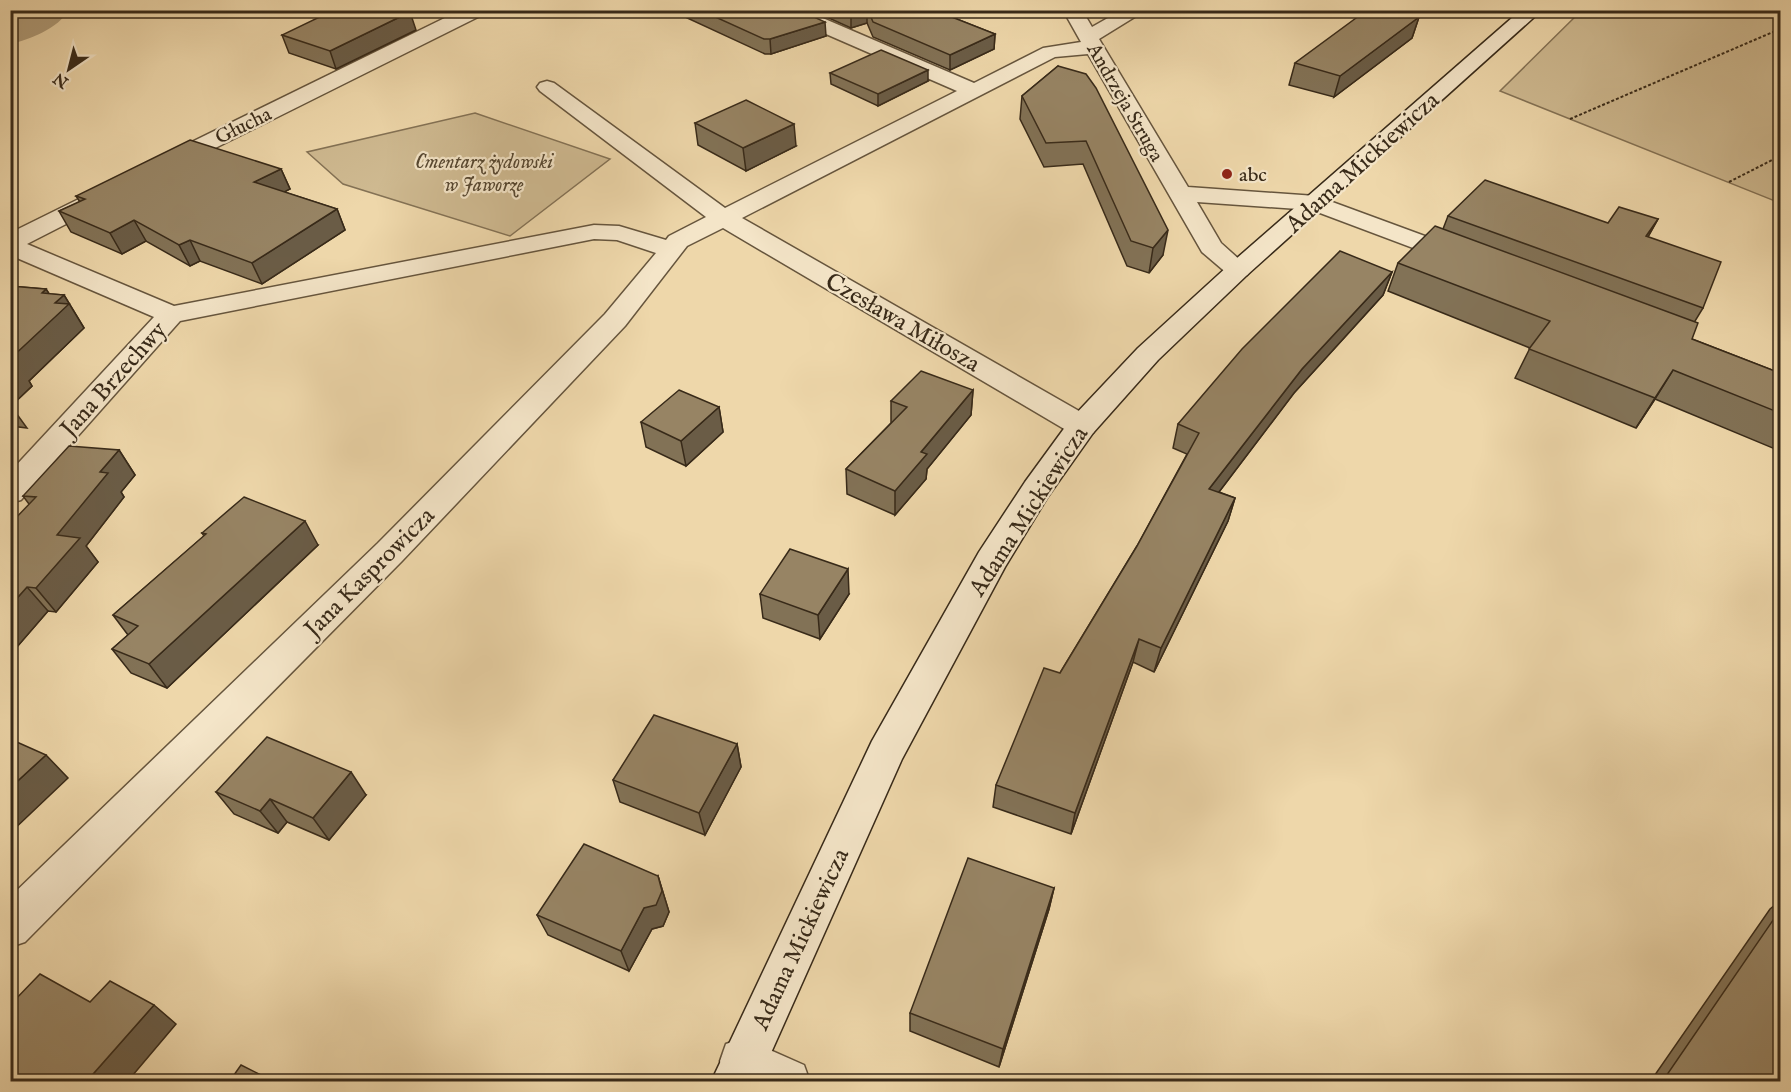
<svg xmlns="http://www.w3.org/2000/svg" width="1791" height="1092" font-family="'IM FELL English',serif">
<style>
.green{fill:#cfba91;stroke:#847255;stroke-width:1.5}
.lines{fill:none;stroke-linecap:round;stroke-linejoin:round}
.river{fill:#b09c79;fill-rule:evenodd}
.street-casing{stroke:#66553d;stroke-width:3}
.secondary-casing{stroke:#382a19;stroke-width:3}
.path{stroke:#382a19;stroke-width:2;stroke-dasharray:3 2;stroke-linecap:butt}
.street{fill:#f4e5c8;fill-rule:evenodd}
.secondary{fill:#f4e5c8;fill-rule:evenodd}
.wall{fill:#827256;stroke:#382a19;stroke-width:1.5}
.shaded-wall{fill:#6a5c46;stroke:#382a19;stroke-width:1.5}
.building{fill:#978464;stroke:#382a19;stroke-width:1.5}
.poi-dot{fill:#8f2418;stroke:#f4e5c8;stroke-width:2}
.labels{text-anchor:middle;stroke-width:4.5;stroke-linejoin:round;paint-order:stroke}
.far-street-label{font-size:20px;fill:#382a19;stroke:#f4e5c8}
.far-park-label{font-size:20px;font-style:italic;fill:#564731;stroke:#f4e5c8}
.far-poi-label{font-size:20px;fill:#382a19;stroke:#f4e5c8;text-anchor:start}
.street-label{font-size:24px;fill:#382a19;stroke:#f4e5c8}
</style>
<rect width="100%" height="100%" fill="#eed7aa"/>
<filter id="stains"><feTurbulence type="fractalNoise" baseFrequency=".00333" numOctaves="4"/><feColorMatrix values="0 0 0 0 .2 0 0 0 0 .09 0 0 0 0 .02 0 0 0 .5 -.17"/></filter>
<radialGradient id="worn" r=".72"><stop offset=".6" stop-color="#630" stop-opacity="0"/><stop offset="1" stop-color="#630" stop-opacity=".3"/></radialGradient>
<g class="green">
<polygon points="1581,11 1780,11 1780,203 1500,91"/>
<polygon points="475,113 610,159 510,236 343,184 307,152"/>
</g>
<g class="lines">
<path class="river" d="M10,10H69C57,29 31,39 10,44Z"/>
<g class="street-casing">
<g id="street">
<polygon points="461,10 486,10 484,14 173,169 165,171 157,169 154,164 157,159"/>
<polygon points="778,10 804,10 974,83 1043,48 1081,42 1063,10 1082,10 1092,27 1122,10 1146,10 1099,39 1188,187 1316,196 1471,253 1475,258 1471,263 1462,266 1453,263 1312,210 1197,202 1221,243 1251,270 1247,275 1238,278 1229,275 1202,252 1088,54 1055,57 742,218 1093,419 1097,426 1093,433 1082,436 1071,433 723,228 687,246 625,326 402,561 25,942 10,947 10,897 378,543 605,314 656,253 617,240 594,239 180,321 21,500 10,503 10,472 154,317 10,255 10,233 95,191 103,189 111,191 115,196 111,201 27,244 174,306 594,225 619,226 666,240 669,236 706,217 540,91 537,87 540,83 547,81 554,83 725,208 957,91 780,14"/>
<polygon points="743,1038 804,1065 810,1082 735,1082 726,1078 720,1061 726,1044"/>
</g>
</g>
<g class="secondary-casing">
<polygon id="secondary" points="1521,10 1542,10 1247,275 1158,360 1093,433 1047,498 1005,567 902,759 758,1082 711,1082 872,741 979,552 1025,482 1071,419 1138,348 1229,265"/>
</g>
<g class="path">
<polyline points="1570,119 1780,29"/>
<polyline points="1729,182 1780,156"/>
</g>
<use href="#street" class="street"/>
<use href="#secondary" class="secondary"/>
</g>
<g class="wall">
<polygon points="670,10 799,10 826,36 771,54 765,54"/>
<polygon points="811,10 934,10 995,34 994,49 950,70 873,37 867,23 851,28"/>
<polygon points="1419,17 1412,38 1334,97 1289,85 1295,63"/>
<polygon points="416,30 336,69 289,53 282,35"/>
<polygon points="1058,66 1163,255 1149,273 1127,266 1083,164 1044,167 1020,119 1022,96"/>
<polygon points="830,73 928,81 878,106 831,84"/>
<polygon points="695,123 796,146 746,171 698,145"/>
<polygon points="281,169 290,189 284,192 337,209 345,230 262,284 200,261 190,266 146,241 122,254 71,232 59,211 80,202 76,196"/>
<polygon points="1448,216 1608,223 1658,219 1648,237 1703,308 1695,321 1692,339 1780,373 1780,451 1655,399 1636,428 1515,378 1530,348 1388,291 1398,263 1443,229"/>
<polygon points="1392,272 1383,295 1294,393 1219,492 1235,498 1228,521 1154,672 1133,662 1071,834 993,807 996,785 1060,673 1137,546 1187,454 1173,448 1178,424"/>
<polygon points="10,286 46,289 49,294 64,295 84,328 29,381 32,386 11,406 27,428 11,426"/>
<polygon points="973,390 971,415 927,469 926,479 895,515 847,494 846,469 891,423 891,401"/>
<polygon points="719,407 723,432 686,466 646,447 641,422"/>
<polygon points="119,450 135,475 121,492 124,497 86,546 98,562 56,612 48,611 10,655 29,504 23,496"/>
<polygon points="202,533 318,545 167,688 131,673 112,649 128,635 113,615 204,536"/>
<polygon points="760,594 849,594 820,639 763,618"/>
<polygon points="737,744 741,767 705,835 620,802 613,780"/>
<polygon points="216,792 366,795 329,840 287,822 278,833 234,814"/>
<polygon points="658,876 669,912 663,926 652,929 629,971 548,935 537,915"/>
<polygon points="1054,888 1049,909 999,1067 910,1031 910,1013"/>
<polygon points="1780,901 1780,1082 1650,1082 1770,909"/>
</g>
<g class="shaded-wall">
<polygon points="860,10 867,10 867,23 851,28 851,13"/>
<polygon points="410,12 416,30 336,69 330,51"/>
<polygon points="1419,17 1412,38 1334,97 1340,76"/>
<polygon points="825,22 826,36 771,54 770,39"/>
<polygon points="995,34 994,49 950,70 950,55"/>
<polygon points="928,70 928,81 878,106 878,94"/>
<polygon points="794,124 796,146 746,171 743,148"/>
<polygon points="281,169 290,189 263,203 254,182"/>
<polygon points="337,209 345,230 262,284 252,263"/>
<polygon points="1658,219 1645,242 1646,236"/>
<polygon points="134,220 146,241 122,254 110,233"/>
<polygon points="1168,230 1163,255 1149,273 1153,248"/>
<polygon points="190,240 200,261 190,266 179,245"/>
<polygon points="1392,272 1383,295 1294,393 1203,513 1209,489 1302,369"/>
<polygon points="46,289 61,312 55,303 64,295 84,328 29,381 32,386 11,406 10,405 10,359 42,293"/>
<polygon points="1673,370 1655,399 1636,428 1655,398"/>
<polygon points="973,390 971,415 927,469 926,479 895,515 895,491 921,452"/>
<polygon points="719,407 723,432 686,466 681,441"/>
<polygon points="119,450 135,475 121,492 124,497 86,546 98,562 56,612 36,588 57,535 100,472"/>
<polygon points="1235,498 1228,521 1154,672 1161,648"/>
<polygon points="305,521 318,545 167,688 149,664"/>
<polygon points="848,569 849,594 820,639 818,615"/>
<polygon points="27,587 48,611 10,655 10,606"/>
<polygon points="1139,639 1133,662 1071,834 1075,813"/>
<polygon points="737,744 741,767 705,835 699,813"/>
<polygon points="46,755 68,778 10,833 10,788"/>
<polygon points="351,772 366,795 329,840 313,818"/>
<polygon points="270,799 287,822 278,833 260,811"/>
<polygon points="658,876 669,912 663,926 652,929 629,971 621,951 644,908"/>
<polygon points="1054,888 1049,909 999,1067 1003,1049"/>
<polygon points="154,1005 176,1024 127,1082 86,1082"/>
<polygon points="24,1075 34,1082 18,1082"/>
</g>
<g class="building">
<polygon points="334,10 406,10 410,12 330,51 282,35"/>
<polygon points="700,10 799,10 825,22 770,39 764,39"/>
<polygon points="844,10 860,10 851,13"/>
<polygon points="868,10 934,10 995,34 950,55 873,22"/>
<polygon points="1367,10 1395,10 1419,17 1340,76 1295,63"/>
<polygon points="881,50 928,70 878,94 830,73"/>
<polygon points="1058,66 1086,74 1096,88 1168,230 1153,248 1131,241 1086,141 1046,143 1022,96"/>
<polygon points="746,100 794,124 743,148 695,123"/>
<polygon points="190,140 281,169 254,182 337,209 252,263 190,240 179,245 134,220 110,233 59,211 85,199 76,196"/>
<polygon points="1485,180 1608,223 1619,207 1658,219 1646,236 1721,262 1703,308 1448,216"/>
<polygon points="1435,226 1698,323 1692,339 1780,373 1780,413 1673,370 1655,398 1529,349 1550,321 1398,263"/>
<polygon points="1340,251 1392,272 1302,369 1209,489 1235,498 1161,648 1139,639 1075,813 996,785 1044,668 1060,673 1137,546 1199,433 1178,424 1242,349"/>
<polygon points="10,286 46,289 42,293 64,295 55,303 69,304 10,359"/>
<polygon points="10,361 15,362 10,366"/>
<polygon points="921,371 973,390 921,452 927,454 895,491 846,469 907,407 891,401"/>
<polygon points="679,390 719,407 681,441 641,422"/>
<polygon points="69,446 119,450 100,472 108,473 57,535 80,538 36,588 27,587 10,606 10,524 36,497 23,496"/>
<polygon points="244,497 305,521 149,664 112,649 138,626 113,615 206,534 202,533"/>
<polygon points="790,549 848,569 818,615 760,594"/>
<polygon points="654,715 737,744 699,813 613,780"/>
<polygon points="267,737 351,772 313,818 270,799 260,811 216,792"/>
<polygon points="10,739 46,755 10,788"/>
<polygon points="584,844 658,876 662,891 656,905 644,908 621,951 537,915"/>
<polygon points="968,858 1054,888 1003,1049 910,1013"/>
<polygon points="1780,910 1780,1082 1662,1082"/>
<polygon points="40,974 90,1002 110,981 154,1005 86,1082 34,1082 24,1075 18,1082 14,1082 10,1079 10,1005"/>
<polygon points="241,1065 275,1082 229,1082"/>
</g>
<circle class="poi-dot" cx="1227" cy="174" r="6"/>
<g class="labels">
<g class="far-street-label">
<text transform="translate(1126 102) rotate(60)" y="7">Andrzeja Struga</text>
<text transform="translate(243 125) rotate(-26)" y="7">Głucha</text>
</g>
<g class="far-park-label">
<text x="484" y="168">Cmentarz żydowski<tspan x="484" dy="23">w Jaworze</tspan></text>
</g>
<g class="far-poi-label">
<text x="1239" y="181">abc</text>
</g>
<g class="street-label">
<text transform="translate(1362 162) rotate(-42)" y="8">Adama Mickiewicza</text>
<text transform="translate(903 322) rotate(30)" y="8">Czesława Miłosza</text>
<text transform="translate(113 379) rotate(-48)" y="8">Jana Brzechwy</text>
<text transform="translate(1028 511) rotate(-57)" y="8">Adama Mickiewicza</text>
<text transform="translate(369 572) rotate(-45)" y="8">Jana Kasprowicza</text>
<text transform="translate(800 939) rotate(-65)" y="8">Adama Mickiewicza</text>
</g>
</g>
<rect width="1791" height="1092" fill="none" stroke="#eed7aa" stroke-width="36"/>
<rect x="12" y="12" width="1767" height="1068" fill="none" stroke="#382a19" stroke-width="3"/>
<rect x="18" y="18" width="1755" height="1056" fill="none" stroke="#382a19" stroke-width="1.5"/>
<g transform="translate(69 69) rotate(215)" stroke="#f4e5c8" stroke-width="4.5" paint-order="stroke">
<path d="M0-4.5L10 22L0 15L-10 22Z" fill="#382a19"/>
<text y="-9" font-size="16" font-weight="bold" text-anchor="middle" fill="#382a19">N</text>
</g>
<rect width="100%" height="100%" filter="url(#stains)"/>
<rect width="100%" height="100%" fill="url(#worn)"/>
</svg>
